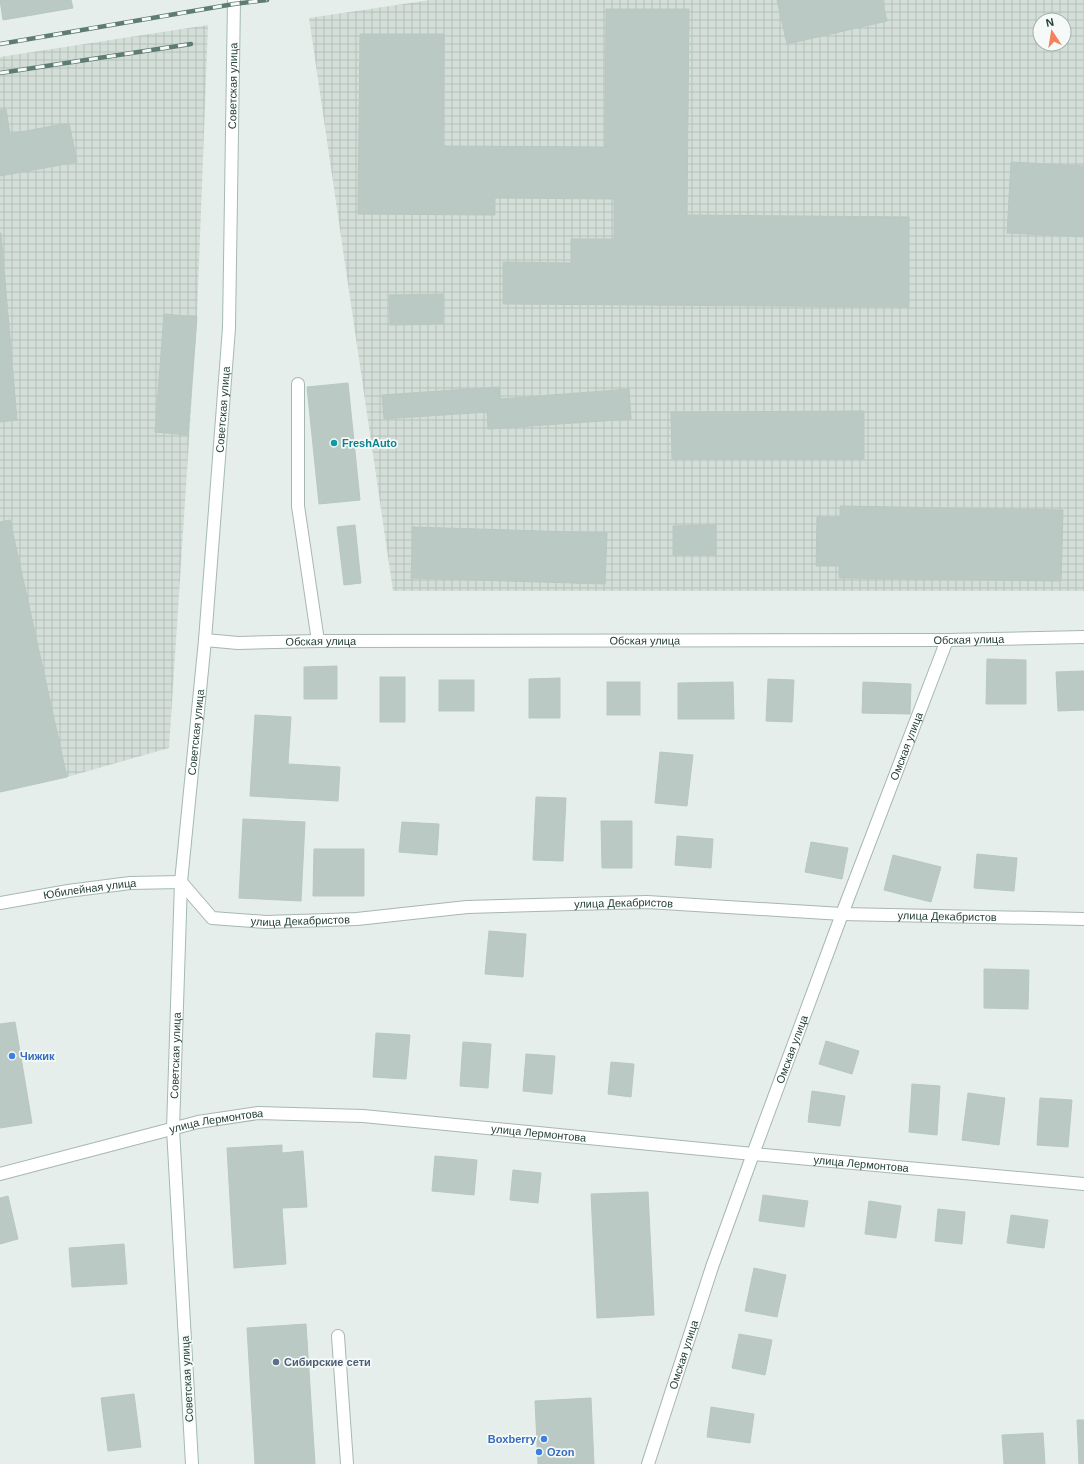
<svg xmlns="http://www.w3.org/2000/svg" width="1084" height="1464" font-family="Arial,sans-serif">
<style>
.industrial{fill:url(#industrial-grid);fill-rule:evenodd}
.building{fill:#bac9c3;stroke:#b7c8c1}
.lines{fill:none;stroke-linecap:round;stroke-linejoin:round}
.service-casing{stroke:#a7b7b1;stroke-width:14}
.minor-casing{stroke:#a7b7b1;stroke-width:14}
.tertiary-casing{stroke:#a7b7b1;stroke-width:14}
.secondary-casing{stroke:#a3bab2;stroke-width:14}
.service{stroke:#fff;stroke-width:12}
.minor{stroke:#fff;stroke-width:12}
.tertiary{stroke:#fff;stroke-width:12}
.secondary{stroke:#fff;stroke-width:12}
.rail-casing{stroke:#5e7c73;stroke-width:4.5}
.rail{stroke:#f5faf8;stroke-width:3;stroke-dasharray:9;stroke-linecap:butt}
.culture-dot{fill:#0f9aa8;stroke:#f5faf8;stroke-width:1.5}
.shop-dot{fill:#3f7fe0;stroke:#f5faf8;stroke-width:1.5}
.service-dot{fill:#5c6f8a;stroke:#f5faf8;stroke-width:1.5}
.labels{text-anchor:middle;stroke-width:3.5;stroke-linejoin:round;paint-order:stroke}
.street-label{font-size:11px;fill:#234138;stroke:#f5faf8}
.culture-label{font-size:11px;font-weight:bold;fill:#0d838f;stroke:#f5faf8;text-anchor:start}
.shop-label{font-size:11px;font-weight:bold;fill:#366cbe;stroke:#f5faf8;text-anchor:start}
.service-label{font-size:11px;font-weight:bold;fill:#4e5e75;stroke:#f5faf8;text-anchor:start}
</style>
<defs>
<pattern id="industrial-grid" width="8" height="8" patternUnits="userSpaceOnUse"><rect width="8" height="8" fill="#d3ded9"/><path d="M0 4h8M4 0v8" fill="none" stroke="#b5c0bb"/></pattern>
</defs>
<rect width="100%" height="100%" fill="#e5eeea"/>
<g class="industrial">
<path d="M430,0H1084V591H393L309,18ZM1040,20H1064V44H1040Z"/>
<polygon points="208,25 197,317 169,748 67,777 0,792 0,57"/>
</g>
<g class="building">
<polygon points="0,0 71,0 73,8 3,20"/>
<polygon points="777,0 882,0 887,21 787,44"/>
<polygon points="606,9 689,9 687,215 909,217 909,307 503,304 503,262 571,263 571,239 614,239 614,199 495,198 495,215 358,214 360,34 444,34 443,146 605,147"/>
<polygon points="6,109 10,134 69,123 77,162 0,176 0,110"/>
<polygon points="1011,162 1084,166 1084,237 1007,233"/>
<polygon points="0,233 1,233 17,420 0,422"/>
<polygon points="443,294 443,324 390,325 389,295"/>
<polygon points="164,314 197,317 188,435 155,432"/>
<polygon points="348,383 360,500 319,504 307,387"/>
<polygon points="499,387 500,399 629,389 631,419 488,429 487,412 384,419 382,395"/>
<polygon points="864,411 864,459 672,459 671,412"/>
<polygon points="840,506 1063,510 1061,581 839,578 839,566 816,566 817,517 840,517"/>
<polygon points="10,520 67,777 0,792 0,522"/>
<polygon points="355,525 361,583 344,585 337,527"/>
<polygon points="716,525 716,555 673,555 673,526"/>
<polygon points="413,527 607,533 605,584 411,578"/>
<polygon points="987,659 1026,660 1026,704 986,704"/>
<polygon points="337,666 337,699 304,699 304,667"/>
<polygon points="1084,671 1084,710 1058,711 1056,672"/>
<rect x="380" y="677" width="25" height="45"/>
<polygon points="560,678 560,718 529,718 529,679"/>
<polygon points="768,679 794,680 792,722 766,721"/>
<rect x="439" y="680" width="35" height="31"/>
<rect x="607" y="682" width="33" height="33"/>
<polygon points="733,682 734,719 678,719 678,683"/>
<polygon points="863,682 911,684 910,714 862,713"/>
<polygon points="255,715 291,717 288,764 340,767 338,801 250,796"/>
<polygon points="660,752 693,755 687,806 655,803"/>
<polygon points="536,797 566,798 563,861 533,860"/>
<polygon points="243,819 305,822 301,901 239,898"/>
<polygon points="601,821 632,821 632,868 602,868"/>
<polygon points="402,822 439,824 437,855 399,852"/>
<polygon points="677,836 713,839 711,868 675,865"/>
<polygon points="811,842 848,848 842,879 805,872"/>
<polygon points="314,849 364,849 364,896 313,896"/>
<polygon points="977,854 1017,858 1014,891 974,888"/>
<polygon points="893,855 941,867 931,902 884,890"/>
<polygon points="489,931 526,934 523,977 485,974"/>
<polygon points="984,969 1029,970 1028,1009 984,1008"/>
<polygon points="15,1022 32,1123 0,1128 0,1024"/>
<polygon points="376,1033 410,1035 406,1079 373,1077"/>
<polygon points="826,1041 859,1051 852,1074 819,1064"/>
<polygon points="463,1042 491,1044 488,1088 460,1086"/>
<polygon points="526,1054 555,1056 552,1094 523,1091"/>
<polygon points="611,1062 634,1064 631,1097 608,1094"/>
<polygon points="912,1084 940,1086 937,1135 909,1132"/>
<polygon points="812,1091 845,1096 840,1126 808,1122"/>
<polygon points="968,1093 1005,1098 999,1145 962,1140"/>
<polygon points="1040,1098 1072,1100 1068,1147 1037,1145"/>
<polygon points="282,1145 282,1153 303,1151 307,1207 282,1208 286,1264 234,1268 227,1148"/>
<polygon points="435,1156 477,1160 474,1195 432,1191"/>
<polygon points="513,1170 541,1173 538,1203 510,1200"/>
<polygon points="648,1192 654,1315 597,1318 591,1194"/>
<polygon points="763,1195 808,1201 804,1227 759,1221"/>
<polygon points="8,1196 18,1239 0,1244 0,1198"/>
<polygon points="869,1201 901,1206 896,1238 865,1234"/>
<polygon points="938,1209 965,1212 962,1244 935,1241"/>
<polygon points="1011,1215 1048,1220 1044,1248 1007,1243"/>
<polygon points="124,1244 127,1284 72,1287 69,1248"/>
<polygon points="754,1268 786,1275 777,1317 745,1311"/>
<polygon points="306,1324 315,1464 255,1464 247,1328"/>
<polygon points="739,1334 772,1340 765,1375 732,1368"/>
<polygon points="134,1394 141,1447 108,1451 101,1398"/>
<polygon points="591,1398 594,1464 538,1464 535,1401"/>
<polygon points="711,1407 754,1414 750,1443 707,1437"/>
<polygon points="1077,1420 1084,1420 1084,1464 1079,1464"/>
<polygon points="1043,1433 1045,1464 1004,1464 1002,1435"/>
</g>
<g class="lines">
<g class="service-casing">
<g id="service">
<polyline points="298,384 298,506 318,641"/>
<polyline points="338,1336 347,1464"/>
</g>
</g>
<g class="minor-casing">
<g id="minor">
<path id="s1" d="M181,882L212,918L266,922L357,919L467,907L647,902L842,914L1084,919"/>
<path id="s2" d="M0,1174L198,1122L258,1113L363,1116L753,1154L1084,1184"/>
<path id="s3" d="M648,1464L712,1267L753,1154L842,914L947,640"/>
</g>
</g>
<g class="tertiary-casing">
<g id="tertiary">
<path id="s4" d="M205,640L238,643L318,641L947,640L1084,637"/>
</g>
</g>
<g class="secondary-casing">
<g id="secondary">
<path id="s5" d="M0,903L68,891L130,883L181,882"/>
<path id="s6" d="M192,1464L173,1129L181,882L205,640L229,328L234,0"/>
</g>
</g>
<use href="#service" class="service"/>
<use href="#minor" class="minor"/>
<use href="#tertiary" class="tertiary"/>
<use href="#secondary" class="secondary"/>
<g class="rail-casing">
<g id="rail">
<polyline points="0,44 234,4 267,0"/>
<polyline points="0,73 191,44"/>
</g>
</g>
<use href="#rail" class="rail"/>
</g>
<circle class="culture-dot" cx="334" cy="443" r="4"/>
<g class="shop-dot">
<circle cx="12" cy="1056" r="4"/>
<circle cx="544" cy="1439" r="4"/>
<circle cx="539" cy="1452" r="4"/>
</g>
<circle class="service-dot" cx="276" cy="1362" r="4"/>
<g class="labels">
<g class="street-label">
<text dy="4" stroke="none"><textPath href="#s6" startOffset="1381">Советская улица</textPath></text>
<text dy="4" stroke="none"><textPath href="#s6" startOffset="1057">Советская улица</textPath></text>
<text dy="4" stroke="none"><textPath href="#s4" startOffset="764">Обская улица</textPath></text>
<text dy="4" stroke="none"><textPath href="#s4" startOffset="440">Обская улица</textPath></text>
<text dy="4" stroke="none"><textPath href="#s4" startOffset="116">Обская улица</textPath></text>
<text dy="4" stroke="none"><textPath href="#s6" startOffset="733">Советская улица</textPath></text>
<text dy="4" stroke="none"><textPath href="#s3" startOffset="763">Омская улица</textPath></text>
<text dy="4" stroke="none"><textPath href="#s5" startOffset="91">Юбилейная улица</textPath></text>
<text dy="4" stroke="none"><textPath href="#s1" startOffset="460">улица Декабристов</textPath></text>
<text dy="4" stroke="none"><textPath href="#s1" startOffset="784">улица Декабристов</textPath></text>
<text dy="4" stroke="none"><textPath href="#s1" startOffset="136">улица Декабристов</textPath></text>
<text dy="4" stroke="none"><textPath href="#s3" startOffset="439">Омская улица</textPath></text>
<text dy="4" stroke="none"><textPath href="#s6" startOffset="409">Советская улица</textPath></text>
<text dy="4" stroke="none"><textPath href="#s2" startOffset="223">улица Лермонтова</textPath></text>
<text dy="4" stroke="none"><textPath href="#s2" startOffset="547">улица Лермонтова</textPath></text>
<text dy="4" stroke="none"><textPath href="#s2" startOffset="871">улица Лермонтова</textPath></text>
<text dy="4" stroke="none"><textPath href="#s3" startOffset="115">Омская улица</textPath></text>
<text transform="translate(187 1379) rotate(-93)" y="4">Советская улица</text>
</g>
<g class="culture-label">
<text x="342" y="447">FreshAuto</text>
</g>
<g class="shop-label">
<text x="20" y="1060">Чижик</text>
<text x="536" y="1443" text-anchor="end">Boxberry</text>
<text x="547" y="1456">Ozon</text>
</g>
<g class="service-label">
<text x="284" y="1366">Сибирские сети</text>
</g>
</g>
<g transform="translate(1052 32) rotate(348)"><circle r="19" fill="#f5faf8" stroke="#a1b0ab"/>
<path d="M0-3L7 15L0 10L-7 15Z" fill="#f4805c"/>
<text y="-6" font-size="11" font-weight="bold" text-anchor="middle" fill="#234138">N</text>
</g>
</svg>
